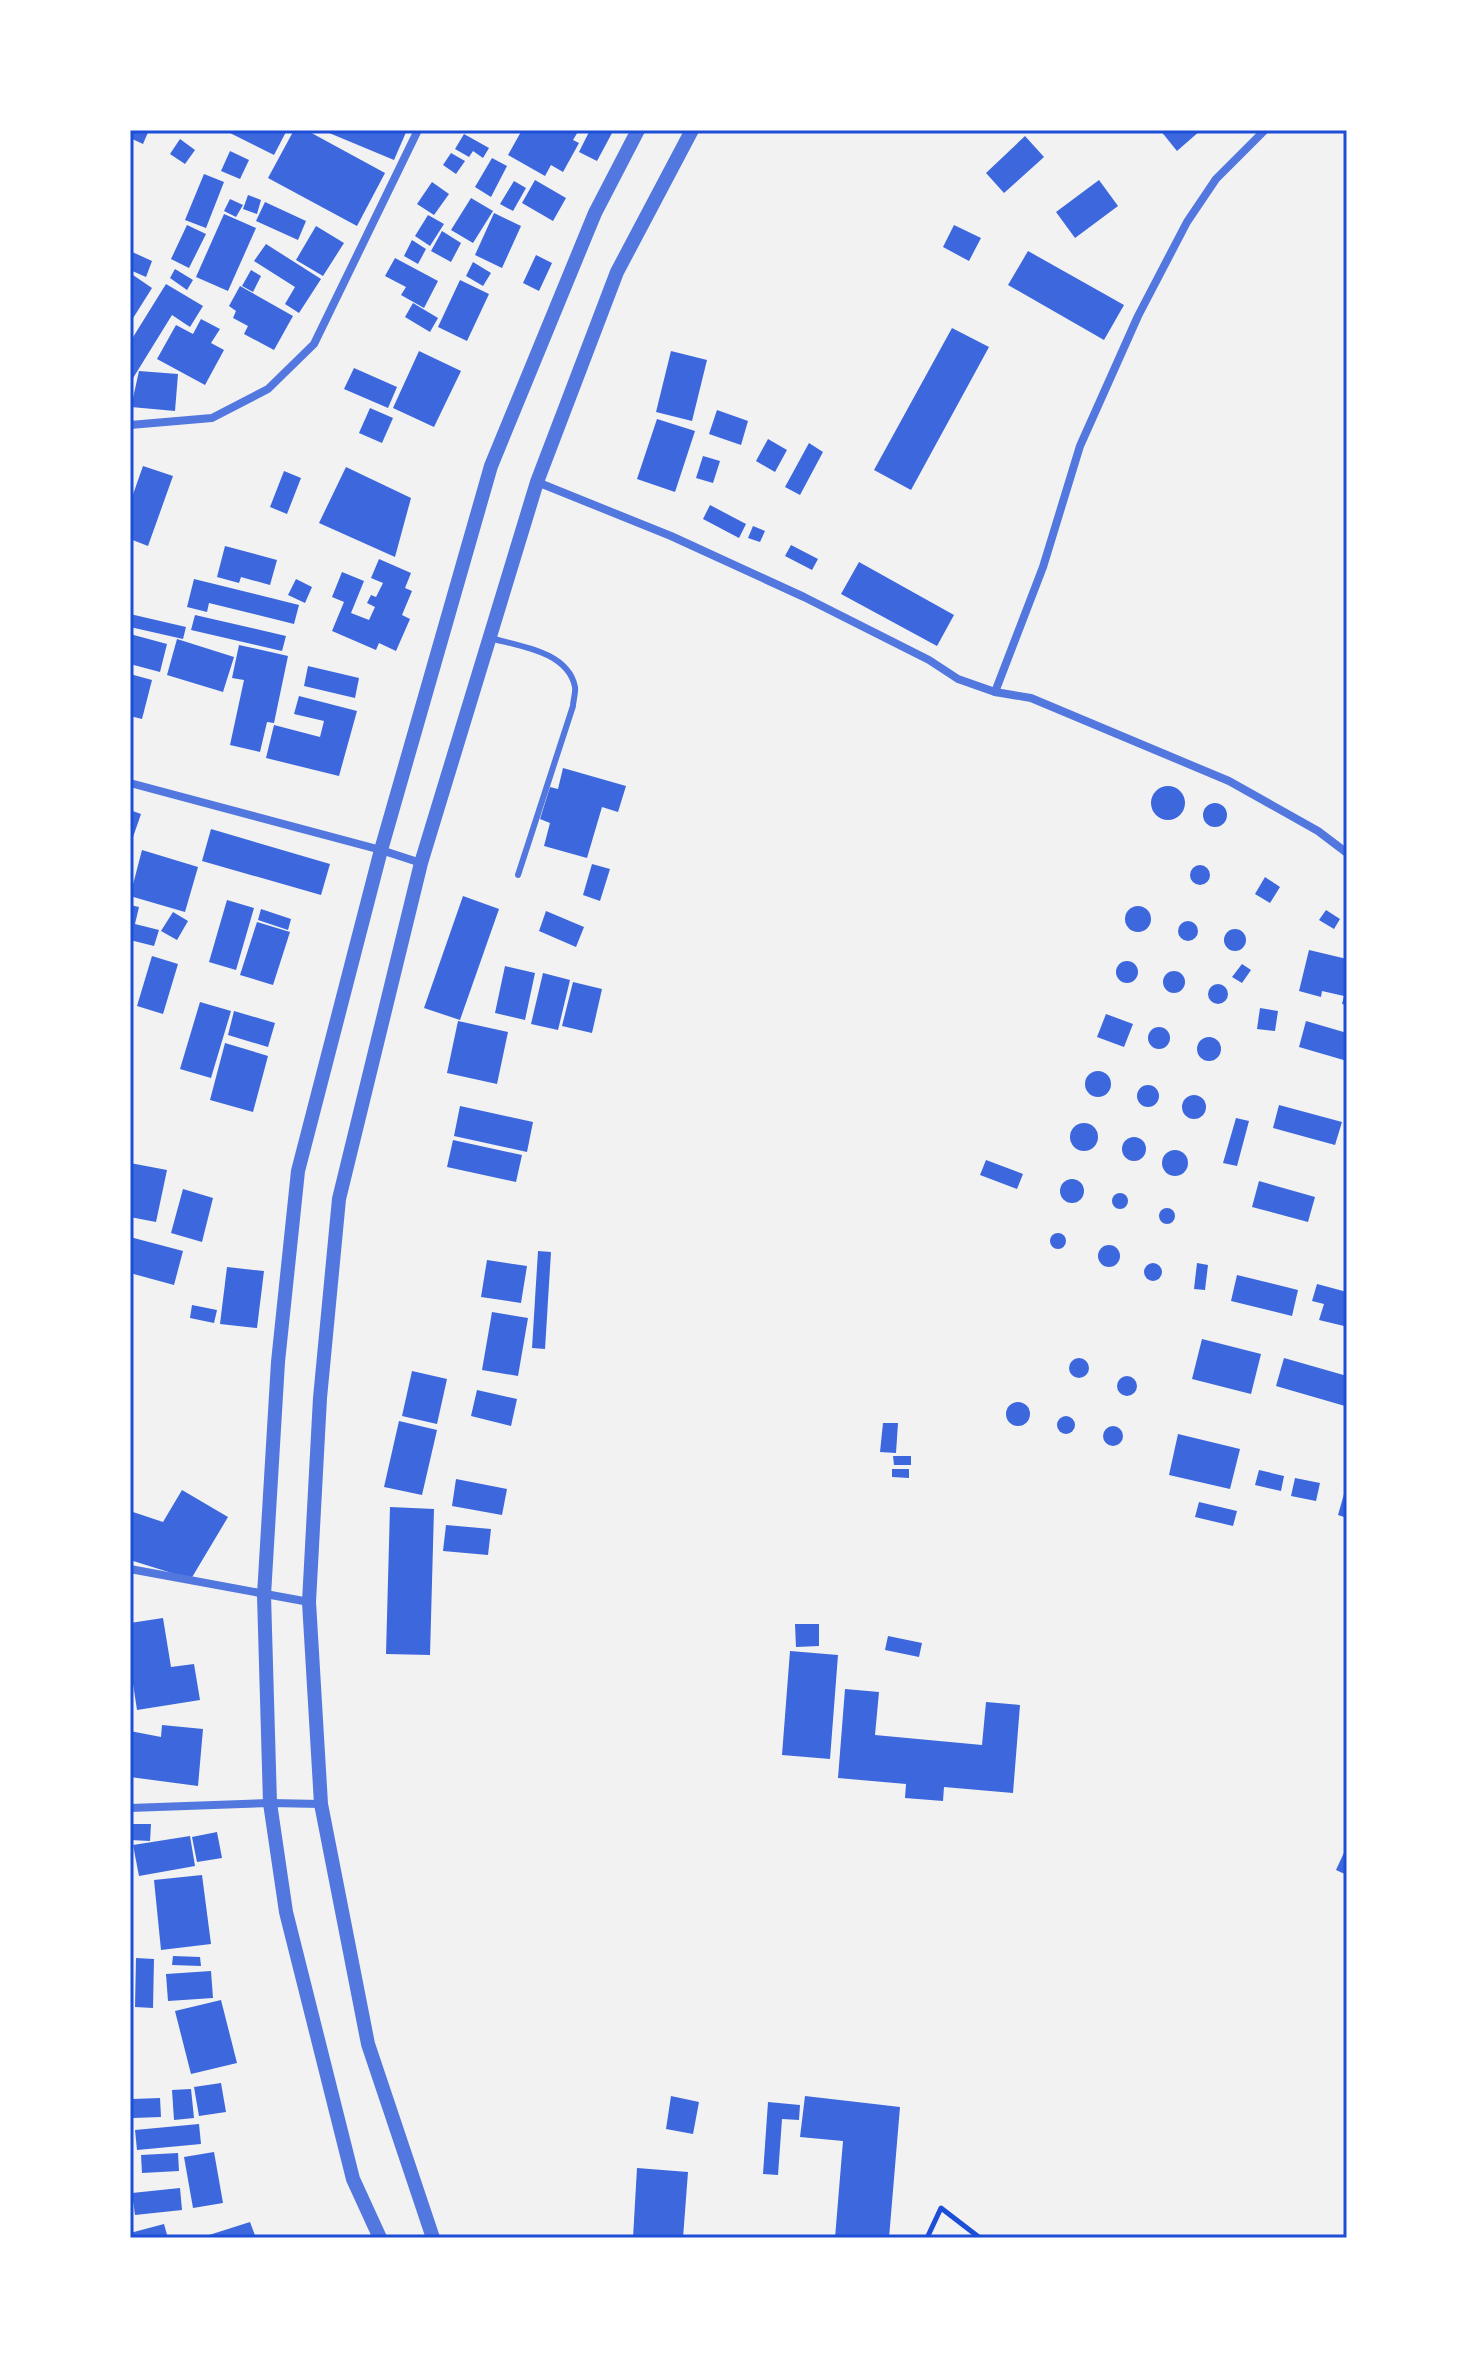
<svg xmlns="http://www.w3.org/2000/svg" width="1477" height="2368" font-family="'Playfair Display',serif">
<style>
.building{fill:#3d67dc}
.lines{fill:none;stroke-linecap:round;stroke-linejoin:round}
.path{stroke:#1d4ed8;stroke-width:5}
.service{stroke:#5277de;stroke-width:6}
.minor{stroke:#5277de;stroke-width:8}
.tertiary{stroke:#5277de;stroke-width:14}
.neatline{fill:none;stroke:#1d4ed8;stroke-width:3}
</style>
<rect width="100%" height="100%" fill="#f2f2f2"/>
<g class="building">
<polygon points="130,130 149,130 143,144 130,138"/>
<polygon points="224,130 287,130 274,155"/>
<polygon points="294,130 306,130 385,173 357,226 268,178"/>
<polygon points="322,130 407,130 394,160"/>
<polygon points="522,130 579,130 573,140 579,143 563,172 551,165 545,176 508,155"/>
<polygon points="590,130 606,130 612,133 597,161 579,152"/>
<polygon points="1160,130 1201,130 1177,151"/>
<polygon points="464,134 489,148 483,158 473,151 469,157 455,149"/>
<polygon points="1025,136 1044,157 1004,193 986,173"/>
<polygon points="180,139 195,150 185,164 170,154"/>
<polygon points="230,151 249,160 240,179 221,171"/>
<polygon points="451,153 465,161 456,174 443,165"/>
<polygon points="492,158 507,166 491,197 475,187"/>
<polygon points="204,174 224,182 206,228 185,220"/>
<polygon points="535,180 566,198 553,221 522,203"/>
<polygon points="1099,180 1118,206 1075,238 1056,212"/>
<polygon points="514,181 526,188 513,211 500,204"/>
<polygon points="432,182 449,194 434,215 417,204"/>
<polygon points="248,195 261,200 257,214 243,209"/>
<polygon points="471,198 493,211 473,243 451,230"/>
<polygon points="230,199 243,205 236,217 224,211"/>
<polygon points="265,202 306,221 298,240 256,221"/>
<polygon points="494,213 521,226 502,268 475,255"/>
<polygon points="224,214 256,228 228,291 196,277"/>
<polygon points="428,215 444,224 430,246 415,236"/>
<polygon points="187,225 206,234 189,268 171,259"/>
<polygon points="954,225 981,238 969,261 943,247"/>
<polygon points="316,226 344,243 323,276 296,260"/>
<polygon points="442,231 461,243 451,262 431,251"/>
<polygon points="412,240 426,249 418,264 404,256"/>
<polygon points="266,244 321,279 299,313 285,304 295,287 254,261"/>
<polygon points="130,251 152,261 146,277 130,270"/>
<polygon points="1028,251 1124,305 1104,340 1008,285"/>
<polygon points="536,255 552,263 539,291 523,283"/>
<polygon points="395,258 438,281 424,308 401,295 406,287 385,276"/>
<polygon points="473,262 491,273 483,286 466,276"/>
<polygon points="175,269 193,280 187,290 170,278"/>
<polygon points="251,270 261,276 253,292 242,286"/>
<polygon points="133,275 152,288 130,323 130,279"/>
<polygon points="460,280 489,294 467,341 438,327"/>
<polygon points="166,284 203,306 190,327 172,315 130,383 130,342"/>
<polygon points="240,286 293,316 274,350 244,334 248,326 233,318 236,311 229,306"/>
<polygon points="413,303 438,318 430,332 405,317"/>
<polygon points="201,319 220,329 211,343 224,350 205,385 157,359 176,325 193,334"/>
<polygon points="952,328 989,347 911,490 874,470"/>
<polygon points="419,351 461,371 434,427 393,408"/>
<polygon points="671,351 707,360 692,421 656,412"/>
<polygon points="354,368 397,387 388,408 344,389"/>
<polygon points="139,371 178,374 175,411 131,407"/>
<polygon points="370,408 393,418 382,443 359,433"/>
<polygon points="717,410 748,421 741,445 709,434"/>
<polygon points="657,419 695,431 675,492 637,479"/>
<polygon points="768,439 787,450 775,472 756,461"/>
<polygon points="809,443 823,452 800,495 785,487"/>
<polygon points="703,456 720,461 713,483 696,478"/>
<polygon points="143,466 173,476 148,546 130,539 130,503"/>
<polygon points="346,467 411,498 395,557 319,523"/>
<polygon points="284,471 301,478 287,514 270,507"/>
<polygon points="710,505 746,524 739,538 703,519"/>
<polygon points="753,526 765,531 760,542 748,538"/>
<polygon points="791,545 818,559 812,570 785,556"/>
<polygon points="225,546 277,560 270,585 241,577 239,583 217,577"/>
<polygon points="379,559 411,573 405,588 412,591 402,615 410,619 396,651 379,643 376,650 332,631 344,602 332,597 342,572 364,581 351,613 369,620 375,607 367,603 371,595 376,597 383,583 371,578"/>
<polygon points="859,562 954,615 937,646 841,594"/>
<polygon points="194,579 299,605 294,624 209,603 207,612 187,607"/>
<polygon points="296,579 312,587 305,603 288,595"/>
<polygon points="130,614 186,627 183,639 130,627"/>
<polygon points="195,615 286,636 282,651 191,630"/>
<polygon points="130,634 167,644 160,672 130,664"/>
<polygon points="177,639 234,657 223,692 167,675"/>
<polygon points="239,645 288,656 274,723 267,722 260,752 230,745 244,680 232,678"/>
<polygon points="308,666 359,678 355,698 304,686"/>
<polygon points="130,674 152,680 142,719 130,716"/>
<polygon points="299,696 357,711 339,776 266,758 274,725 320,737 324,721 294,714"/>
<polygon points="563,768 626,786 618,812 602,807 587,858 544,846 550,823 540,819 550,787 558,789"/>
<circle cx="1168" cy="803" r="17"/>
<circle cx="1215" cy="815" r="12"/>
<polygon points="130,810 141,814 132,840 130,839"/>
<polygon points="211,829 330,864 321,895 202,861"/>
<polygon points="142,850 198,867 185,912 130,896"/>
<polygon points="592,864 610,869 600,901 583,895"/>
<circle cx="1200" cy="875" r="10"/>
<polygon points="1265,877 1280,887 1270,903 1255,894"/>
<polygon points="463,896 499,909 460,1020 424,1008"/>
<polygon points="227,900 254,908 236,970 209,962"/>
<polygon points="130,905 139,907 135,924 159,930 154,946 130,940"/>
<circle cx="1138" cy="919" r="13"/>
<polygon points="261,909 291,919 288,930 258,920"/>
<polygon points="1326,910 1340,919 1334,929 1319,920"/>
<polygon points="546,911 584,927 576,947 539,931"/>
<polygon points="173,912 188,921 177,940 161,931"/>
<circle cx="1188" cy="931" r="10"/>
<polygon points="257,922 290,932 273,985 240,975"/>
<circle cx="1235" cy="940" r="11"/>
<polygon points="1309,950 1347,959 1347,1005 1342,1004 1344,996 1322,991 1321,997 1299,991"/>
<polygon points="152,956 178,964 163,1014 137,1006"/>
<circle cx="1127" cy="972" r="11"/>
<polygon points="1242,964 1251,970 1242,983 1232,977"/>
<polygon points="505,966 535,973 525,1020 495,1013"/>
<circle cx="1174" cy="982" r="11"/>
<polygon points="543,973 570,980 558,1030 531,1024"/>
<polygon points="573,982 602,989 592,1033 562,1026"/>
<circle cx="1218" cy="994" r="10"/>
<polygon points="200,1002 231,1011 211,1078 180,1069"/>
<polygon points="1260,1008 1278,1011 1275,1031 1257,1029"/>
<polygon points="234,1011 275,1023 268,1047 228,1035"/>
<polygon points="1106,1014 1133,1024 1124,1047 1097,1037"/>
<polygon points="458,1021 508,1032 497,1084 447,1073"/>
<polygon points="1306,1021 1347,1033 1347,1061 1299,1047"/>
<circle cx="1159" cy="1038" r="11"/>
<circle cx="1209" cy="1049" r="12"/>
<polygon points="225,1043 268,1056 253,1112 210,1100"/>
<circle cx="1098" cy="1084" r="13"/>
<circle cx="1148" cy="1096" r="11"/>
<circle cx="1194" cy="1107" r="12"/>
<polygon points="1279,1105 1342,1122 1335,1145 1273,1128"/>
<polygon points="460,1106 533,1122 527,1152 454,1136"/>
<polygon points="1236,1118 1249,1121 1237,1166 1223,1163"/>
<circle cx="1084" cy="1137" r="14"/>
<circle cx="1134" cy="1149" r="12"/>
<polygon points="453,1140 522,1155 516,1182 447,1167"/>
<circle cx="1175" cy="1163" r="13"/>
<polygon points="986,1160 1023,1174 1017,1189 980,1175"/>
<polygon points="130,1163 167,1170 156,1222 130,1217"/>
<circle cx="1072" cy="1191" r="12"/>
<polygon points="1259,1181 1315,1197 1308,1222 1252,1207"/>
<polygon points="183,1189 213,1198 202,1242 171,1233"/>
<circle cx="1120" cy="1201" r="8"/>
<circle cx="1167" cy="1216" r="8"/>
<circle cx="1058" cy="1241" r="8"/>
<polygon points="130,1237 183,1251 174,1285 130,1273"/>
<circle cx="1109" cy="1256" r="11"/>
<polygon points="538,1251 551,1252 545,1349 532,1348"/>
<polygon points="487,1260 527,1266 521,1303 481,1297"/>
<circle cx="1153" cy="1272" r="9"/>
<polygon points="1197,1263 1208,1265 1205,1290 1194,1289"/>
<polygon points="227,1267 264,1271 257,1328 220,1324"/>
<polygon points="1237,1275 1298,1290 1292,1316 1231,1301"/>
<polygon points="1317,1284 1347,1292 1344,1326 1319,1320 1324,1304 1312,1301"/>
<polygon points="192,1305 217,1310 214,1323 190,1318"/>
<polygon points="492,1312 528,1318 518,1376 482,1370"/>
<polygon points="1202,1339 1261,1354 1251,1394 1192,1379"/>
<polygon points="1284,1358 1347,1376 1345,1406 1276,1386"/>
<circle cx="1079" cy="1368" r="10"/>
<polygon points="412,1371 447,1379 437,1424 402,1416"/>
<circle cx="1127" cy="1386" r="10"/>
<polygon points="477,1390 517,1399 511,1426 471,1416"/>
<circle cx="1018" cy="1414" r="12"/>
<circle cx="1066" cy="1425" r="9"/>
<polygon points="399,1421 437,1430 422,1495 384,1487"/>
<polygon points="883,1423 898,1423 896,1453 880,1452"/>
<circle cx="1113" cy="1436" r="10"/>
<polygon points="1178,1434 1240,1449 1230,1489 1169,1475"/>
<polygon points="893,1456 911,1456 911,1465 894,1465"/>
<polygon points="892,1469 909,1469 909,1478 892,1477"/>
<polygon points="1259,1470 1284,1476 1281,1491 1255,1485"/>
<polygon points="1295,1478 1320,1483 1316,1501 1291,1496"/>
<polygon points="456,1479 507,1489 502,1515 452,1506"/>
<polygon points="1346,1487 1347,1488 1347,1518 1338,1515"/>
<polygon points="182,1490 228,1517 191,1579 130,1560 130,1511 163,1522"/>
<polygon points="1199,1502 1237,1511 1233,1526 1195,1517"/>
<polygon points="390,1507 434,1509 430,1655 386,1654"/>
<polygon points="446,1525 491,1529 488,1555 443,1551"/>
<polygon points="163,1618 171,1667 194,1664 200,1700 137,1710 130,1664 130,1623"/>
<polygon points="795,1624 819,1624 819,1646 796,1647"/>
<polygon points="888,1636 922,1643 919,1657 885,1650"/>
<polygon points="790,1651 838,1655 830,1759 782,1755"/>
<polygon points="845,1689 879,1692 875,1735 982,1745 986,1702 1020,1705 1013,1793 944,1787 943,1801 905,1798 906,1784 838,1778"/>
<polygon points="162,1725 203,1729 198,1786 130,1777 130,1731 161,1737"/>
<polygon points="130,1824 151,1824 150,1841 130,1840"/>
<polygon points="217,1832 222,1858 197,1862 192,1837"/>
<polygon points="190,1836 195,1866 139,1876 133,1845"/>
<polygon points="1347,1846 1347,1875 1336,1870"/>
<polygon points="202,1875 211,1944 161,1950 154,1880"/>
<polygon points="173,1956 200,1957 201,1966 172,1965"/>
<polygon points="136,1958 154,1959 153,2008 135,2007"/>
<polygon points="211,1971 213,1998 168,2001 166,1974"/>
<polygon points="221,2000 237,2063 191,2074 175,2011"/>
<polygon points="221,2083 226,2112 199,2116 194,2087"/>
<polygon points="191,2089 194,2118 174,2120 172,2090"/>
<polygon points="671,2096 699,2102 693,2134 666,2129"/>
<polygon points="805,2096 900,2107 889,2238 835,2238 843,2141 800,2137"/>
<polygon points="160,2098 161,2117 133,2118 132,2099"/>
<polygon points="768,2102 800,2105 799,2120 782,2119 778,2175 763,2174"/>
<polygon points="199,2124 201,2144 137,2150 135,2130"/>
<polygon points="214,2152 223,2203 193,2208 184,2157"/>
<polygon points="178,2153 179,2171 142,2173 141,2155"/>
<polygon points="637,2168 688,2172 683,2238 633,2238"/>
<polygon points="180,2188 182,2210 135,2215 132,2193"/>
<polygon points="250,2222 256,2238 207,2238 206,2236"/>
<polygon points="164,2224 168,2238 131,2238 130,2233"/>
</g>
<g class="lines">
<polyline class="path" points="927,2238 941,2208 980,2238"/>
<path class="service" d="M490,638C518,646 568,651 575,687C576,692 573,701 573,706L518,875"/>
<g class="minor">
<polyline points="130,425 212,418 268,389 314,344 418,130"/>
<polyline points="537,482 671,536 804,597 929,660 958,679 995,692 1031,698 1229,781 1318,831 1347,853"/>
<polyline points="995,692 1043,567 1080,446 1138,316 1187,222 1216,179 1265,130"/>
<polyline points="130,783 381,850 421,863"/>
<polyline points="130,1569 309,1602"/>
<polyline points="130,1808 270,1803 321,1804"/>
</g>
<g class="tertiary">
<polyline points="380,2238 353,2179 286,1912 270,1803 264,1595 278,1362 298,1171 381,850 491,466 595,213 638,130"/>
<polyline points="433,2238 368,2044 321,1804 309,1602 320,1398 339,1199 421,863 537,482 617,272 692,130"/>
</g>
</g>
<rect width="1477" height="2368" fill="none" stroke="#ffffff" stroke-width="264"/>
<rect x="132" y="132" width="1213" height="2104" class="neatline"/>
</svg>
